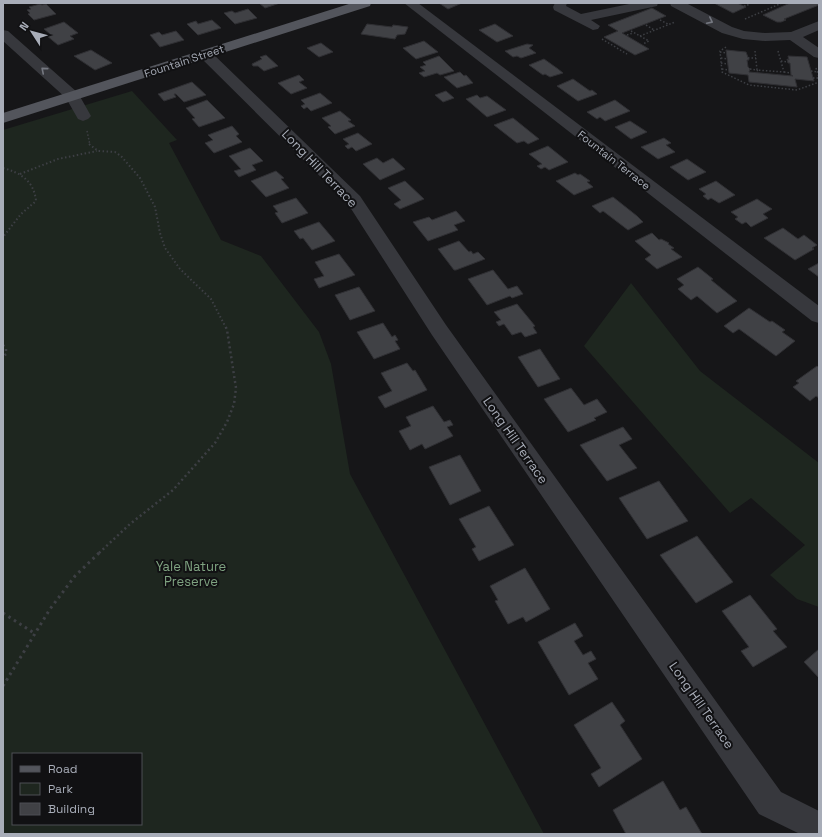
<svg xmlns="http://www.w3.org/2000/svg" width="822" height="837" font-family="'Space Grotesk',sans-serif">
<style>
.green{fill:#1e261f;fill-rule:evenodd}
.building{fill:#404145;stroke:#303034}
.lines{fill:none;stroke-linecap:round;stroke-linejoin:round}
.path-far3{stroke:#3d3f44;stroke-width:1.5;stroke-dasharray:1.5 2;stroke-linecap:butt}
.path-far2{stroke:#3d3f44;stroke-width:2;stroke-dasharray:1.5 2.5;stroke-linecap:butt}
.path-far1{stroke:#3d3f44;stroke-width:2.5;stroke-dasharray:2 3;stroke-linecap:butt}
.path{stroke:#3d3f44;stroke-width:3;stroke-dasharray:2.5 4;stroke-linecap:butt}
.minor{fill:#37383d;fill-rule:evenodd}
.major{fill:#53555c;fill-rule:evenodd}
.oneway{stroke:#757881}
.labels{text-anchor:middle;stroke-width:4;stroke-linejoin:round;paint-order:stroke}
.far-street-label{font-size:11px;fill:#a8adb8;stroke:#111113}
.street-label{font-size:13px;fill:#a8adb8;stroke:#111113}
.park-label{font-size:13px;fill:#7fa381;stroke:#111113}
</style>
<rect width="100%" height="100%" fill="#161618"/>
<g class="green">
<path d="M132,91L177,140L169,143L221,240L261,256L319,332L331,364L350,474L544,834H3V130ZM13,754H141V824H13Z"/>
<polygon points="631,283 700,371 819,463 819,607 797,599 770,575 805,545 751,498 730,513 584,346"/>
</g>
<g class="building">
<polygon points="259,3 280,3 265,8"/>
<polygon points="439,3 462,3 448,9"/>
<polygon points="714,3 737,3 746,7 733,13"/>
<polygon points="790,3 819,3 819,5 784,19 786,20 781,22 777,22 763,15"/>
<polygon points="40,4 42,5 46,4 56,14 34,20 28,14 30,13 27,10 31,9 29,7"/>
<polygon points="652,8 666,16 622,33 649,49 635,55 604,37 618,31 608,25"/>
<polygon points="248,9 257,18 235,24 224,13 232,11 235,13"/>
<polygon points="212,20 221,28 198,35 187,24 196,21 198,24"/>
<polygon points="64,22 78,33 70,36 74,39 58,45 46,35 50,34 44,29"/>
<polygon points="367,24 392,27 393,25 408,27 405,34 397,35 395,39 361,34"/>
<polygon points="495,24 513,36 497,42 479,30"/>
<polygon points="176,31 184,40 160,47 150,35 159,32 162,35"/>
<polygon points="424,41 438,52 416,59 403,48"/>
<polygon points="321,43 333,52 319,57 307,48"/>
<polygon points="527,44 533,45 529,48 536,53 521,58 517,56 513,57 505,51"/>
<polygon points="91,50 112,63 95,70 74,56"/>
<polygon points="726,50 746,52 749,60 747,60 748,67 750,69 749,72 793,76 791,75 790,63 788,63 787,59 789,60 788,56 807,57 814,81 795,79 797,87 749,82 748,75 729,73"/>
<polygon points="266,55 278,66 264,71 258,66 253,66 252,64 262,59 260,57"/>
<polygon points="439,56 454,71 440,75 437,73 424,77 419,73 425,71 420,67 426,65 423,62"/>
<polygon points="544,59 558,69 563,73 550,77 545,74 543,75 529,65"/>
<polygon points="460,72 464,76 466,75 473,83 457,88 444,77"/>
<polygon points="299,75 304,80 299,82 307,88 291,94 278,83"/>
<polygon points="573,79 590,91 592,90 597,94 578,101 557,86"/>
<polygon points="192,82 206,95 184,102 176,94 174,94 176,97 164,101 158,94"/>
<polygon points="446,91 454,98 443,102 435,95"/>
<polygon points="320,93 332,103 311,111 307,107 304,109 301,106 305,104 301,100"/>
<polygon points="477,95 480,98 487,96 506,110 487,117 466,99"/>
<polygon points="207,100 225,118 199,127 192,119 195,118 186,108"/>
<polygon points="615,100 630,111 605,121 600,117 597,119 587,112"/>
<polygon points="340,111 351,120 348,121 355,126 335,134 328,127 331,126 322,118"/>
<polygon points="513,118 539,139 528,144 524,141 517,143 494,125"/>
<polygon points="630,121 647,132 631,139 615,127"/>
<polygon points="232,126 239,134 236,136 242,142 214,153 205,143 213,140 208,135"/>
<polygon points="358,133 372,144 356,151 352,147 348,149 345,146 349,144 343,139"/>
<polygon points="664,138 671,143 666,145 675,152 658,159 641,147"/>
<polygon points="548,146 568,162 549,170 545,167 541,169 537,166 542,164 529,154"/>
<polygon points="250,148 263,161 252,165 256,170 239,177 234,171 241,169 229,156"/>
<polygon points="377,158 383,163 393,158 405,169 380,180 363,164"/>
<polygon points="687,159 706,172 688,180 670,167"/>
<polygon points="276,171 284,178 281,179 289,188 266,197 251,181"/>
<polygon points="575,173 578,175 580,174 590,181 587,182 593,187 574,195 556,181"/>
<polygon points="405,181 424,199 400,209 394,204 401,200 388,188"/>
<polygon points="716,181 735,195 719,203 711,198 708,200 703,196 706,194 699,189"/>
<polygon points="613,197 637,216 643,222 628,230 603,211 600,213 592,206"/>
<polygon points="296,198 308,213 282,223 275,213 278,212 273,206"/>
<polygon points="757,199 772,209 763,214 768,218 751,227 746,222 742,224 735,219 738,217 731,212"/>
<polygon points="456,211 465,221 454,225 458,230 428,241 413,222 429,217 432,220"/>
<polygon points="319,222 335,241 312,250 303,238 300,239 294,231"/>
<polygon points="783,228 798,239 804,235 817,245 812,248 814,249 795,260 764,238"/>
<polygon points="652,233 659,240 661,239 669,243 668,244 674,248 671,249 682,257 657,269 645,259 651,255 635,241"/>
<polygon points="459,241 469,252 471,251 473,254 478,252 485,259 456,270 454,270 438,249"/>
<polygon points="339,254 355,275 319,288 314,279 324,276 315,262"/>
<polygon points="819,263 819,277 808,269"/>
<polygon points="698,267 713,279 711,280 737,301 717,313 697,296 691,300 678,289 684,285 677,279"/>
<polygon points="493,270 508,289 517,286 523,294 512,298 510,296 487,305 468,279"/>
<polygon points="359,287 375,311 350,320 335,295"/>
<polygon points="517,304 535,326 533,327 537,333 525,337 521,332 512,335 504,324 499,326 496,322 501,320 494,312"/>
<polygon points="749,308 770,322 772,321 785,330 782,332 795,341 776,356 739,329 733,333 724,326"/>
<polygon points="383,323 392,337 395,335 398,340 395,341 400,349 374,359 357,332"/>
<polygon points="540,349 560,379 538,387 518,357"/>
<polygon points="407,363 413,371 415,370 427,390 385,408 378,397 392,391 381,373"/>
<polygon points="817,366 819,368 819,398 816,396 810,401 793,387 799,383 796,381"/>
<polygon points="571,388 584,405 597,399 607,412 594,418 596,420 568,432 544,399"/>
<polygon points="433,406 444,422 450,420 453,425 447,427 453,436 425,449 422,444 410,450 399,431 411,426 406,417"/>
<polygon points="623,427 632,439 619,445 637,468 607,481 580,445"/>
<polygon points="460,455 481,491 450,505 429,467"/>
<polygon points="659,481 688,521 647,539 619,498"/>
<polygon points="489,506 514,545 479,561 472,549 476,547 459,519"/>
<polygon points="697,536 733,582 696,603 660,555"/>
<polygon points="525,568 550,609 526,622 523,617 508,624 495,601 498,600 490,586"/>
<polygon points="750,595 777,629 773,631 787,647 753,667 741,651 749,647 722,611"/>
<polygon points="575,623 583,636 574,641 583,655 591,651 596,659 588,663 598,679 569,695 538,642"/>
<polygon points="819,649 819,678 804,662"/>
<polygon points="612,702 625,721 620,725 642,759 599,787 591,774 601,768 574,725"/>
<polygon points="663,781 680,810 686,807 702,834 626,834 613,810"/>
</g>
<g class="lines">
<g class="path-far3">
<polyline points="744,3 748,5 744,6"/>
<polyline points="745,19 782,3"/>
<polyline points="660,20 668,24"/>
<polyline points="646,25 654,30"/>
<polyline points="631,31 649,41 643,44"/>
<polyline points="627,35 633,33"/>
<polyline points="640,36 675,22"/>
<polyline points="602,39 627,54"/>
<polyline points="726,47 720,51 722,72 749,85 797,90 819,82"/>
<polyline points="755,51 757,70 784,72 778,51"/>
<polyline points="720,52 727,53"/>
<polyline points="721,58 727,59"/>
<polyline points="748,58 756,58"/>
<polyline points="781,61 788,62"/>
<polyline points="721,63 728,64"/>
<polyline points="816,68 819,77"/>
<polyline points="722,69 728,70"/>
<polyline points="750,69 757,70 758,72"/>
<polyline points="811,71 818,72"/>
<polyline points="784,72 791,73"/>
<polyline points="813,78 819,78"/>
<polyline points="87,131 90,145"/>
</g>
<g class="path-far2">
<polyline points="89,144 98,151 115,152 121,156 140,178 155,207 160,233 165,248 180,269 211,299 225,326"/>
<path d="M3,168C21,173 34,181 36,201L21,214L3,237"/>
<polyline points="20,174 58,159 97,151"/>
</g>
<g class="path-far1">
<polyline points="3,345 6,349 6,354 3,357"/>
<polyline points="99,553 130,524 173,490 215,443 227,422 234,404 236,388 227,330 225,325"/>
</g>
<g class="path">
<polyline points="3,613 34,633"/>
<polyline points="3,686 50,609 75,576 100,552"/>
</g>
<g class="minor">
<polygon points="404,3 418,3 819,306 819,323 812,321"/>
<polygon points="555,3 567,3 566,6 581,14 634,3 658,3 657,6 591,20 600,26 598,29 593,30 554,10 553,7"/>
<polygon points="670,3 686,3 732,27 744,31 765,33 791,32 819,21 819,30 803,37 819,48 819,58 814,57 790,40 765,41 743,39 722,33 671,6"/>
<polygon points="3,30 8,31 78,93 91,116 88,119 83,121 78,119 66,98 3,41"/>
<polygon points="205,50 210,51 360,196 446,325 781,792 819,811 819,834 800,834 759,814 432,335 348,204 200,57 198,54 200,51"/>
</g>
<polygon class="major" points="352,3 371,3 370,6 3,123 3,113"/>
</g>
<defs><path id="oneway-chevron" d="M-2-3.5L2.5 0L-2 3.5" fill="none" stroke-width="1.6" stroke-linecap="round" stroke-linejoin="round"/></defs>
<g class="oneway">
<use href="#oneway-chevron" transform="translate(710 21) rotate(27)"/>
<use href="#oneway-chevron" transform="translate(44 70) rotate(-140)"/>
</g>
<g class="labels">
<g class="far-street-label">
<text transform="translate(184 61) rotate(-18)" y="4">Fountain Street</text>
<text transform="translate(614 160) rotate(38)" y="4">Fountain Terrace</text>
</g>
<g class="street-label">
<text transform="translate(320 168) rotate(46)" y="5">Long Hill Terrace</text>
<text transform="translate(516 440) rotate(55)" y="5">Long Hill Terrace</text>
<text transform="translate(702 705) rotate(55)" y="5">Long Hill Terrace</text>
</g>
<g class="park-label">
<text x="191" y="571">Yale Nature<tspan x="191" dy="15">Preserve</tspan></text>
</g>
</g>
<rect width="822" height="837" fill="none" stroke="#a8adb8" stroke-width="8"/>
<rect x="12" y="753" width="130" height="72" fill="#111113" stroke="#4d4f55"/>
<rect x="20" y="766" width="20" height="6" fill="#53555c" stroke="#4d4f55"/>
<text x="48" y="773" font-size="12" fill="#a8adb8">Road</text>
<rect x="20" y="783" width="20" height="12" fill="#1e261f" stroke="#4d4f55"/>
<text x="48" y="793" font-size="12" fill="#a8adb8">Park</text>
<rect x="20" y="803" width="20" height="12" fill="#404145" stroke="#4d4f55"/>
<text x="48" y="813" font-size="12" fill="#a8adb8">Building</text>
<g transform="translate(32 32) rotate(306)" stroke="#111113" stroke-width="3" paint-order="stroke">
<path d="M0-3L7 15L0 10L-7 15Z" fill="#a8adb8"/>
<text y="-6" font-size="11" font-weight="bold" text-anchor="middle" fill="#a8adb8">N</text>
</g>
</svg>
